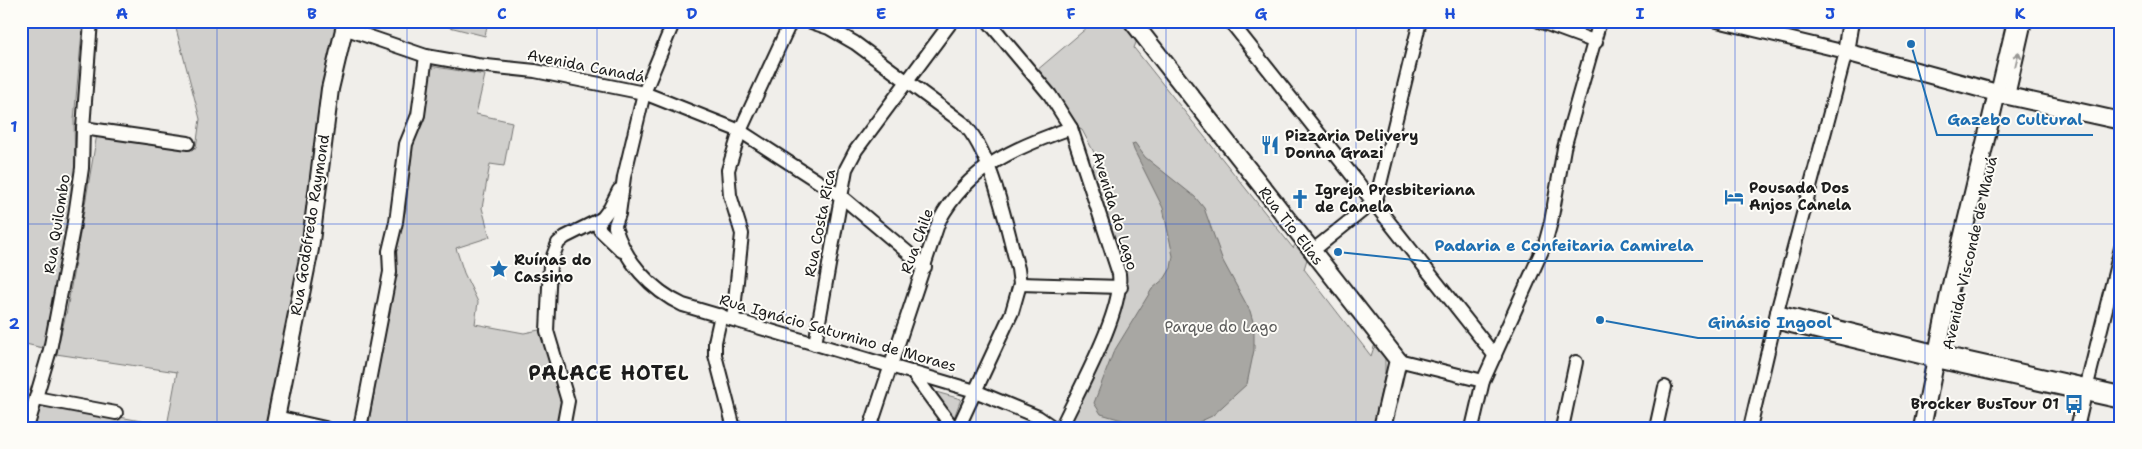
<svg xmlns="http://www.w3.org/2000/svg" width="2142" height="449" font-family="'Shantell Sans',sans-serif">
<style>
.green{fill:#d0cfcc;stroke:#767674}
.water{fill:#a8a7a3;stroke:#706f6d}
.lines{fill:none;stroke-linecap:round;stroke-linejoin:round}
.minor-casing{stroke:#1c1c1c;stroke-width:16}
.major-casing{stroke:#1c1c1c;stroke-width:20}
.minor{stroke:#fdfcf7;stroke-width:12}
.major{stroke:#fdfcf7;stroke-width:16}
.oneway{stroke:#989794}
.grid{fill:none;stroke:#1d4ed8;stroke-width:1;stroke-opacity:0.55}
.labels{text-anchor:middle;stroke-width:4;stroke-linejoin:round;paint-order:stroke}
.street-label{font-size:15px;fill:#1c1c1c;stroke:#fdfcf7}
.poi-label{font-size:15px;font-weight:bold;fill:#1c1c1c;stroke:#fdfcf7;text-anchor:start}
.park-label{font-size:15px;fill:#5b5b5a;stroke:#fdfcf7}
.district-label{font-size:20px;font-weight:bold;letter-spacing:1px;fill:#1c1c1c;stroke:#fdfcf7}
.leader{fill:none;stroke:#1f6fb2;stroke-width:2}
.callout-dot{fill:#1f6fb2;stroke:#fdfcf7;stroke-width:2}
.callout-label{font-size:16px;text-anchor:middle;font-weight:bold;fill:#1f6fb2;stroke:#fdfcf7;stroke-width:4;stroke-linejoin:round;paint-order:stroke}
.neatline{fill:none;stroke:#1d4ed8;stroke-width:2}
.grid-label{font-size:16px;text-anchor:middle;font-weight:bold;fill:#1d4ed8}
</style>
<rect width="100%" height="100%" fill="#f0eeea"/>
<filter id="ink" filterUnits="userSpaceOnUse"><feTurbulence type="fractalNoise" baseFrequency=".02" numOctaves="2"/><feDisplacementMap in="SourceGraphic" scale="10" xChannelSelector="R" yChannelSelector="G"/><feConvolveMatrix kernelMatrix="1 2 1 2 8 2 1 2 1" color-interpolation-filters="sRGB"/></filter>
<g filter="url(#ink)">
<g class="green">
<polygon points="21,21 83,21 74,120 75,171 59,273 43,348 21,343"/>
<polygon points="174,21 338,21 323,84 296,284 267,428 33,428 41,402 167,426 177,372 56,354 67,310 97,134 196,148 200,119"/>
<polygon points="426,21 488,21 485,36"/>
<polygon points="1095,21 1121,21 1137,40 1134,48 1293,248 1297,242 1308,256 1304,269 1371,356 1375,344 1385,358 1385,373 1373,428 1076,428 1072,420 1072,415 1124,299 1126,280 1091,170 1097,158 1082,130 1075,127 1036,71"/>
<polygon points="430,66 485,75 476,114 512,122 504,166 490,164 482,208 490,237 456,248 464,273 478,302 475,324 524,333 539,330 562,393 563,402 558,428 368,428 395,272 394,250 406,209 411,148 425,117"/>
<polygon points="925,389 961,399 952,423"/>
</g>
<polygon class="water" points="1135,143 1145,157 1195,197 1204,208 1223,261 1250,311 1254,325 1254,350 1247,384 1212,416 1186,428 1143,426 1101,414 1094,403 1113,353 1152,289 1165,278 1171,268 1173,256 1163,208 1134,150 1132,144"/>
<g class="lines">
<g class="minor-casing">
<g id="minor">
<path d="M808,21L829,28L855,43L963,123C993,154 1006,226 1018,269L1020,284L1012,312L958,428"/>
<path d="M988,21L1050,95L1071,128L1119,274C1124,311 1078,391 1061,428"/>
<polyline points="1230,21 1495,356"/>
<polyline points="1539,21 1596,42"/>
<polyline points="1717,21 1846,52 1777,312 1750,428"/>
<polyline points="344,28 426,56 477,65 535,71 644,93 740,131 842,197 925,267"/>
<polyline points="1997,93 2014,21"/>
<polyline points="2008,96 2025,21"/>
<polyline points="83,128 188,143"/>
<polyline points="619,190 610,208 598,224 600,230 622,251"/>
<polyline points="615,225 619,214 624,177 644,93 674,21"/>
<path d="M615,227C625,261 651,290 683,305L975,391L1038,417L1054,428"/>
<polyline points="1311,252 1372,203 1377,196 1420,21"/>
<polyline points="1020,284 1121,287"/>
<polyline points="1777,312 1947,354 2121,393"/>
<polyline points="721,315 715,342 715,355 734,428"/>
<polyline points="733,319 742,234 730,195 728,170 740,131 791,21"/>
<polyline points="1774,322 1945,363 2121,402"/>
<polyline points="815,344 846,169 856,150 952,21"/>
<polyline points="1398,360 1483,381"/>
<polyline points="912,372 953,428"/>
<polyline points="36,398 116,413"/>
<polyline points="276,417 325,428"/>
<polyline points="27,428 50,350 73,229 82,168 83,128 91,21"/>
<polyline points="360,428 390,272 389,251 396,222 406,144 418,115 426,56"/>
<polyline points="563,428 568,401 547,331 550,264 558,243 565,237 601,219"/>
<path d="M870,428L939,221C968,167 1016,147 1071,128"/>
<polyline points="1472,428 1483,381 1545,244 1551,222 1564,148 1600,21"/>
<polyline points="1562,428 1576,362"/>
<polyline points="1656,428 1665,387"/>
<polyline points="2077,428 2085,394 2082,388 2087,385 2121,248"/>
</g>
</g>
<g class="major-casing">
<g id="major">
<polyline points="1132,21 1398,360 1382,428"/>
<polyline points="1851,21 1846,52 2008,96 2121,121"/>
<polyline points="274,428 310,249 330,89 346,21"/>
<polyline points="1922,428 1950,289 1997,93"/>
</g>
</g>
<use href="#minor" class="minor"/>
<use href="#major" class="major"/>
</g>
<defs><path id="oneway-shaft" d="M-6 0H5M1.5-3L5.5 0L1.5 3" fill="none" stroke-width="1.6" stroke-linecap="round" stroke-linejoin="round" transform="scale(1.25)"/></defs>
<use class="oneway" href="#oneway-shaft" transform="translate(2017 59) rotate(-77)"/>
</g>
<path class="grid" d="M217,21V428M407,21V428M597,21V428M786,21V428M976,21V428M1166,21V428M1356,21V428M1545,21V428M1735,21V428M1925,21V428M21,224H2121"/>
<defs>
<g id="restaurant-bare" transform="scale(1.5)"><path d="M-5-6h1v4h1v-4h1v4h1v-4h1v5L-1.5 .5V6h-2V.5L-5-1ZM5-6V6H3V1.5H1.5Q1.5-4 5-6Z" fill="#1f6fb2" stroke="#fdfcf7" stroke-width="2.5" paint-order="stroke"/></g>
<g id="hotel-bare" transform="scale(1.5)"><path d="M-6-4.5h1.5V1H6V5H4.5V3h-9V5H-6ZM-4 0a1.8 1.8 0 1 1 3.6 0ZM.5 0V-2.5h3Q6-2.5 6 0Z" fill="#1f6fb2" stroke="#fdfcf7" stroke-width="2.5" paint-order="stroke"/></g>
<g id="church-bare" transform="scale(1.5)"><path d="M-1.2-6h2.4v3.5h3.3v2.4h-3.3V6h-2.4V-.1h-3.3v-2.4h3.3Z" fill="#1f6fb2" stroke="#fdfcf7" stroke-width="2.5" paint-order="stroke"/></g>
<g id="sight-bare" transform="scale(1.5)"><path d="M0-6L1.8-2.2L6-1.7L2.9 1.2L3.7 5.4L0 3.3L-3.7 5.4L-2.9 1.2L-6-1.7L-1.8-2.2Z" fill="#1f6fb2" stroke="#fdfcf7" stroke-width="2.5" paint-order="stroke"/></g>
<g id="bus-bare" transform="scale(1.5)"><path d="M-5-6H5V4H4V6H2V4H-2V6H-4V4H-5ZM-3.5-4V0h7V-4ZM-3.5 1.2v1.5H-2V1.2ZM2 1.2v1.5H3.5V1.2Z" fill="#1f6fb2" stroke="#fdfcf7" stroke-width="2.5" paint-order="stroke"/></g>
</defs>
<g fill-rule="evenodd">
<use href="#restaurant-bare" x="1270" y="145"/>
<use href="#hotel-bare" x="1734" y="197"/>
<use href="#church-bare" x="1300" y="199"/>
<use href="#sight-bare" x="499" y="269"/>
<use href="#bus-bare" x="2074" y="404"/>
</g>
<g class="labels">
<g class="street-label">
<text transform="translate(586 66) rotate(11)" y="5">Avenida Canadá</text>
<text transform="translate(1115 211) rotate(73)" y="5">Avenida do Lago</text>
<text transform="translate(820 223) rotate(-79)" y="5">Rua Costa Rica</text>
<text transform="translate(57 224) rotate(-81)" y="5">Rua Quilombo</text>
<text transform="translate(310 225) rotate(-81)" y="5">Rua Godofredo Raymond</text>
<text transform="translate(1291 226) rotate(52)" y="5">Rua Tio Elias</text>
<text transform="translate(917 241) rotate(-70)" y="5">Rua Chile</text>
<text transform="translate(1970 253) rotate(-77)" y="5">Avenida Visconde de Mauá</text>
<text transform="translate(838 333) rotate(16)" y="5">Rua Ignácio Saturnino de Moraes</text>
</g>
<g class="poi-label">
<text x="1285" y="141">Pizzaria Delivery<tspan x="1285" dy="17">Donna Grazi</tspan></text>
<text x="1749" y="193">Pousada Dos<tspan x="1749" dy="17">Anjos Canela</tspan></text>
<text x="1315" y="195">Igreja Presbiteriana<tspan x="1315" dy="17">de Canela</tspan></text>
<text x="514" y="265">Ruínas do<tspan x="514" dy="17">Cassino</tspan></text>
<text x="2059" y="409" text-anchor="end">Brocker BusTour 01</text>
</g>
<g class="park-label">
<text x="1221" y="332">Parque do Lago</text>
</g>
<g class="district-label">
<text x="609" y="380">PALACE HOTEL</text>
</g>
</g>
<path class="leader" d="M1911 44L1937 135H2093M1338 252L1424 261H1703M1600 320L1698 338H1842"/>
<g class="callout-dot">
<circle cx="1911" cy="44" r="5"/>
<circle cx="1338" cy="252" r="5"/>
<circle cx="1600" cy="320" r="5"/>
</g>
<g class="callout-label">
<text x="2015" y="125">Gazebo Cultural</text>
<text x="1564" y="251">Padaria e Confeitaria Camirela</text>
<text x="1770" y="328">Ginásio Ingool</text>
</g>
<rect width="2142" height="449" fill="none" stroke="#fdfcf7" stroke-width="55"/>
<rect x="28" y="28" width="2086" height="394" class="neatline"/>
<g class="grid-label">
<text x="122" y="19">A</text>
<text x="312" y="19">B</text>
<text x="502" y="19">C</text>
<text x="692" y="19">D</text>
<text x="881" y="19">E</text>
<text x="1071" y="19">F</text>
<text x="1261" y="19">G</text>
<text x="1450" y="19">H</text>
<text x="1640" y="19">I</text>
<text x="1830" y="19">J</text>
<text x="2020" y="19">K</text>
<text x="14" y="132">1</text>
<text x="14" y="329">2</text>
</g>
</svg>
